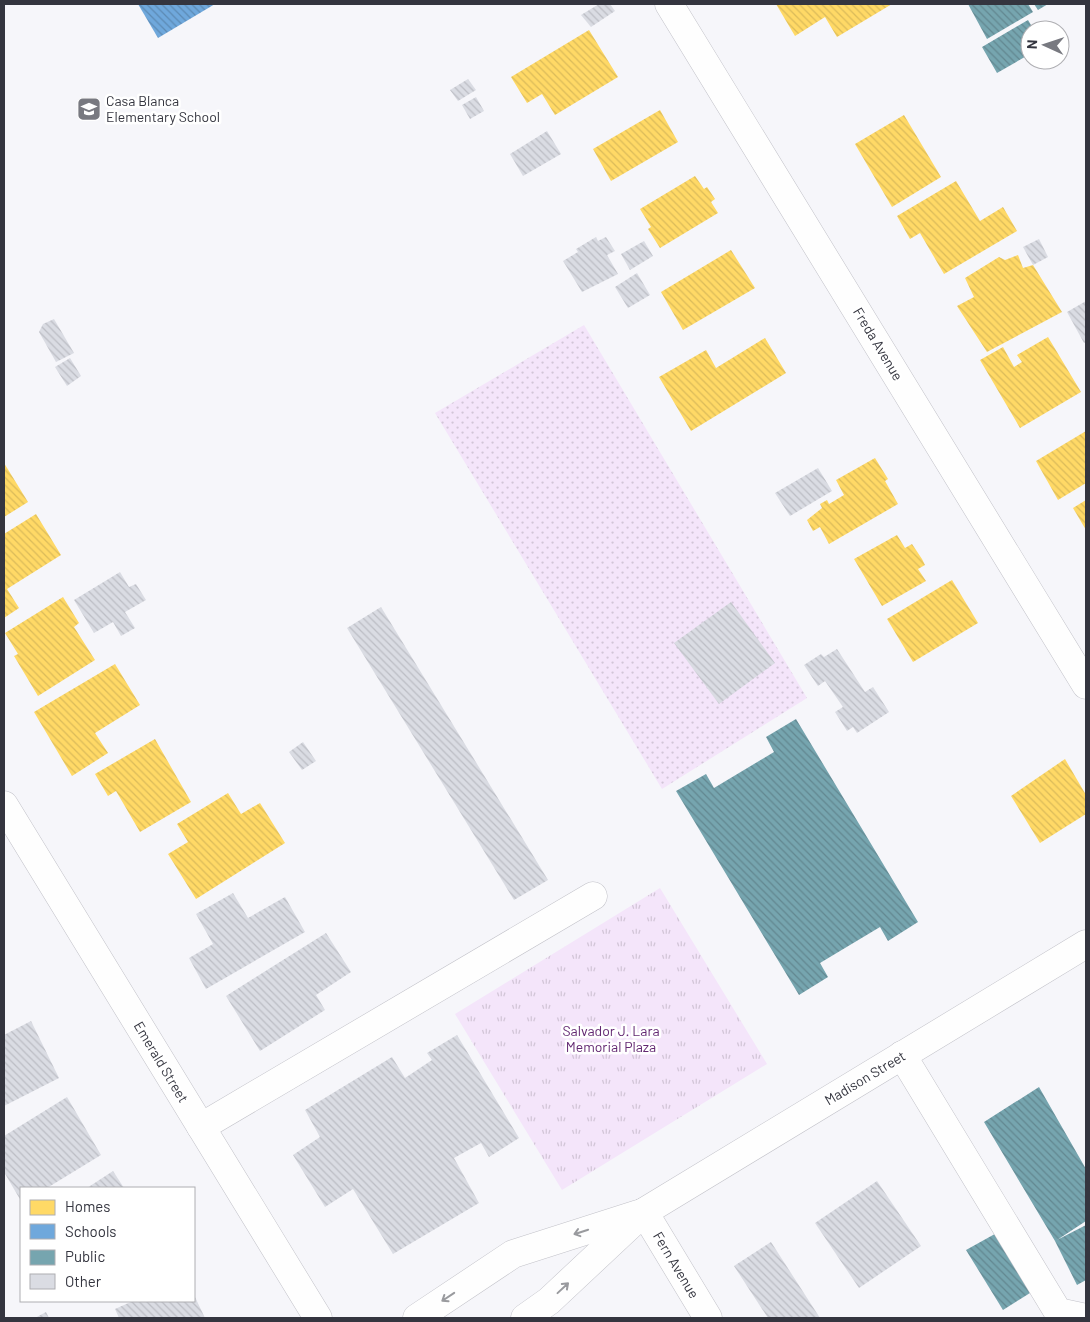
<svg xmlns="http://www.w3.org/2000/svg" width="1090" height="1322" font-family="Barlow,sans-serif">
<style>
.grass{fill:url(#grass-dots)}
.park{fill:url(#park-tufts)}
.homes{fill:url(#homes-back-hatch)}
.schools{fill:url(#schools-back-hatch)}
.public{fill:url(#public-back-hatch)}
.building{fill:url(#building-back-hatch)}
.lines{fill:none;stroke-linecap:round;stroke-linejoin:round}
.minor-casing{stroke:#c2c2c9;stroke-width:29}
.minor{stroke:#fefefe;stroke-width:28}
.oneway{stroke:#999a9e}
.labels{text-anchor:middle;stroke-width:5;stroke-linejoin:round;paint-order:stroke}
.poi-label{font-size:14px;fill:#34353f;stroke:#fff;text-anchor:start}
.street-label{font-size:14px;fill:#34353f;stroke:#fff}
.park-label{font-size:14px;fill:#622771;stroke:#fff}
</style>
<defs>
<pattern id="grass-dots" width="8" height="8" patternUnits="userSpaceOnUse" patternTransform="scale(1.25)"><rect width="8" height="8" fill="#f4e5fa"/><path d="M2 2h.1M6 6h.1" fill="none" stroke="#d2c5d7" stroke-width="1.8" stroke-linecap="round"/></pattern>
<pattern id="park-tufts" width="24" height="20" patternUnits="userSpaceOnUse" patternTransform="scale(1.25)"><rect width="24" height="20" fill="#f4e5fa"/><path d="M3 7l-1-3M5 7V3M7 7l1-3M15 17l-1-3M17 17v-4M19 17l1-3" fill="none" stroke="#d2c5d7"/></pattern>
<pattern id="homes-back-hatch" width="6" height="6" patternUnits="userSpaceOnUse" patternTransform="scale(1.25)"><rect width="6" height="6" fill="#ffd966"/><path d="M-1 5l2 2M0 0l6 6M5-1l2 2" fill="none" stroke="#dbbb5a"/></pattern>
<pattern id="schools-back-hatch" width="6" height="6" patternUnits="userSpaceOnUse" patternTransform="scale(1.25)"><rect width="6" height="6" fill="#6fa8dc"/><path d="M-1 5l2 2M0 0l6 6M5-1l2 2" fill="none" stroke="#5c8ab4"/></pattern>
<pattern id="public-back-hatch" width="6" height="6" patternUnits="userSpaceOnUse" patternTransform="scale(1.25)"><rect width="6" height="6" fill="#76a5af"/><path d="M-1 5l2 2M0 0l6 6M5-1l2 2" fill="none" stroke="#628790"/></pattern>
<pattern id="building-back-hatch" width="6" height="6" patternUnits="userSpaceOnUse" patternTransform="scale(1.25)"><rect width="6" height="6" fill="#dadce3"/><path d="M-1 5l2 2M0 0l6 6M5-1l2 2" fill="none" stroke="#bcbdc4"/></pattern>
</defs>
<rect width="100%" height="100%" fill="#f6f6fa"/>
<polygon class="grass" points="584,325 807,698 662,789 435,413"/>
<polygon class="park" points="660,888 767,1064 562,1190 455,1014"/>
<g class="homes">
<polygon points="776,4 892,4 837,37 825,17 795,36"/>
<polygon points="589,30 618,77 555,115 542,94 527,103 511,77"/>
<polygon points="660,110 678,142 611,181 593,149"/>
<polygon points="904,115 941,177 892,207 855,144"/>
<polygon points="695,176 704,189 707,187 715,199 711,202 718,213 660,248 648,229 651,227 640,209"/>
<polygon points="956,181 980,221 1003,207 1017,231 944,274 920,233 910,239 897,216"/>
<polygon points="731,250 755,288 683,330 661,292"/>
<polygon points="1018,255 1023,268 1033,265 1062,312 987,352 957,306 974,297 965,278 999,257 1005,260"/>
<polygon points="1048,337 1081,392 1020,428 980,360 1003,347 1014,367 1022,362 1017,355"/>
<polygon points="765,338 786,373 691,431 659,377 706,350 716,368"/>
<polygon points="1086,431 1086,483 1058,500 1036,461"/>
<polygon points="875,458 888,479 885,481 898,504 829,544 820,527 813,531 807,520 822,508 820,504 827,500 829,504 844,495 836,480"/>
<polygon points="4,463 28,502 4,517"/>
<polygon points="1086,500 1086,530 1073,508"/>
<polygon points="36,514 61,555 7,589 19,608 4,618 4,534"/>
<polygon points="897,535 905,548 912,544 922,559 925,565 918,569 926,581 882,606 854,559"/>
<polygon points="952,580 978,623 913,662 887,619"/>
<polygon points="63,597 79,623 74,627 95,660 38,696 14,656 18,654 5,633"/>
<polygon points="115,664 140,705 95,733 108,753 72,776 34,712"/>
<polygon points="155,739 191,802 140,832 116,791 108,796 95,774"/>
<polygon points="1065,759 1086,795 1086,814 1040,843 1011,796"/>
<polygon points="228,793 241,814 260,803 285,843 196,899 168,854 188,842 177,824"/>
</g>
<polygon class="schools" points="138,4 215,4 158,38"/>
<g class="public">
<polygon points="968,4 1028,4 1033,12 987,39"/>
<polygon points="1034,4 1048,4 1038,10"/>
<polygon points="1028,20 1034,30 1030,30 1030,54 997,73 982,47"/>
<polygon points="796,719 918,922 888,941 880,927 820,963 828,977 799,995 676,791 706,774 714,788 774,752 766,737"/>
<polygon points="1039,1087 1086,1169 1086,1221 1057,1240 1086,1225 1086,1280 1077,1285 1055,1241 984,1122"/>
<polygon points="1002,1230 1038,1288 1003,1310 966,1250"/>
</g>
<g class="building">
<polygon points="599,4 610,4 615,11 591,27 581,15"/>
<polygon points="468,79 476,90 458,101 450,90"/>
<polygon points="476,97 484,111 470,119 462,105"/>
<polygon points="547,131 561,154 523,176 510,154"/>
<polygon points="596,237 598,241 606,237 615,251 607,255 618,274 582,292 563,261 578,252 576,249"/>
<polygon points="1039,239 1048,257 1033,265 1023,247"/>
<polygon points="644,241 653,256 630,270 621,254"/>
<polygon points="637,273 650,295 628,308 615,287"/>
<polygon points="1086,301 1086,342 1084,343 1067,312"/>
<polygon points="54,319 74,353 56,362 39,332 43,324"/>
<polygon points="70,358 81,376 67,386 55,367"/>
<polygon points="818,468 832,491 790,516 775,493"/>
<polygon points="120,572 129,587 136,584 146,600 125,612 135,628 121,636 113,622 94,633 74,600"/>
<polygon points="731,602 775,663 719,704 674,643"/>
<polygon points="381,607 548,880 514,900 347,628"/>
<polygon points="837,649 865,692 873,687 889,712 857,733 853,727 847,731 835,712 843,707 825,681 818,686 804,665 821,654 824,657"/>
<polygon points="303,742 316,761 302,770 289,752"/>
<polygon points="233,893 248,918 285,897 305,932 206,989 189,958 213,944 196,914"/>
<polygon points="326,933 351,972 316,995 325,1010 260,1051 226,996"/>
<polygon points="31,1021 59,1078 4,1106 4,1035"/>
<polygon points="457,1035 519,1138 489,1157 481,1143 454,1158 479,1203 393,1254 353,1189 325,1207 293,1155 320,1137 305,1110 392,1057 405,1078 432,1060 427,1053"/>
<polygon points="67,1097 101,1155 47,1188 21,1188 21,1201 4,1172 4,1136"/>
<polygon points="113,1171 124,1188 87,1188"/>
<polygon points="877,1181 921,1246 859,1288 815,1223"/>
<polygon points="771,1242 820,1318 768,1318 734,1266"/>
<polygon points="194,1295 205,1318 119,1318 115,1309 133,1301 194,1301"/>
<polygon points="46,1312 49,1318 35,1318"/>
</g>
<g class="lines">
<g class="minor-casing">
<g id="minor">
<polyline points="669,4 1086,685"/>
<polyline points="4,805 318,1318"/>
<polyline points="902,1055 1058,1312 1086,1318"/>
<polyline points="201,1127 593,896"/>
<polyline points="644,1212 708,1318"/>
<polyline points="417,1318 513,1254 638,1214"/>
<polyline points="525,1318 549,1301 644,1212 1086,944"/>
</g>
</g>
<use href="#minor" class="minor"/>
</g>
<defs><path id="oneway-shaft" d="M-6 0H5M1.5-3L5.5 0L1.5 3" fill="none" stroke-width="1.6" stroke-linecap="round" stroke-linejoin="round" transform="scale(1.25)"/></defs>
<g class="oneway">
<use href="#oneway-shaft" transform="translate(581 1232) rotate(162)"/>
<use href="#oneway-shaft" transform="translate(563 1288) rotate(-43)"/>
<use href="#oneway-shaft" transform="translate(448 1297) rotate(146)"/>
</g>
<defs>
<g id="school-square" transform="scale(1.25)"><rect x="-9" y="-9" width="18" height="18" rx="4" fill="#787980" stroke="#fff"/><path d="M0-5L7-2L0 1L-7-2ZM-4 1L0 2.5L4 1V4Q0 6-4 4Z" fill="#fff"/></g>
</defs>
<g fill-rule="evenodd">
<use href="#school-square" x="89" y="109"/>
</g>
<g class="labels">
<g class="poi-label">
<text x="106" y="106">Casa Blanca<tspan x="106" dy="16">Elementary School</tspan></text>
</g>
<g class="street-label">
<text transform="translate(878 344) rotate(59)" y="5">Freda Avenue</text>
<text transform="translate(161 1062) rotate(59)" y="5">Emerald Street</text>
<text transform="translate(865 1078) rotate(-31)" y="5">Madison Street</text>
<text transform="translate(676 1265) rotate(59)" y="5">Fern Avenue</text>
</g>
<g class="park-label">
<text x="611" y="1036">Salvador J. Lara<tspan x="611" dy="16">Memorial Plaza</tspan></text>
</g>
</g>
<rect width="1090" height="1322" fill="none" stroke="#34353f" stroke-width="10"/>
<rect x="20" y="1187" width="175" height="115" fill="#ffffff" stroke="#aeaeb2"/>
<rect x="30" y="1200" width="25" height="15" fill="#ffd966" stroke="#aeaeb2"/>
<text x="65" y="1212" font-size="15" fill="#34353f">Homes</text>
<rect x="30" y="1224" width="25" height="15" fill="#6fa8dc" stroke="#aeaeb2"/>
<text x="65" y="1237" font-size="15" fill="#34353f">Schools</text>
<rect x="30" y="1250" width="25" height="15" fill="#76a5af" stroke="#aeaeb2"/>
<text x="65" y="1262" font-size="15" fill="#34353f">Public</text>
<rect x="30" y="1274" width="25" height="15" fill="#dadce3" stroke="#aeaeb2"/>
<text x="65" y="1287" font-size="15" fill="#34353f">Other</text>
<g transform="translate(1045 45) rotate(273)"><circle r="24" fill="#ffffff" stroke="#aeaeb2"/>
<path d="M0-4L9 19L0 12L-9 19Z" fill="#787980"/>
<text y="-8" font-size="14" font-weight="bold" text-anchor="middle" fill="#34353f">N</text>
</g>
</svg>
